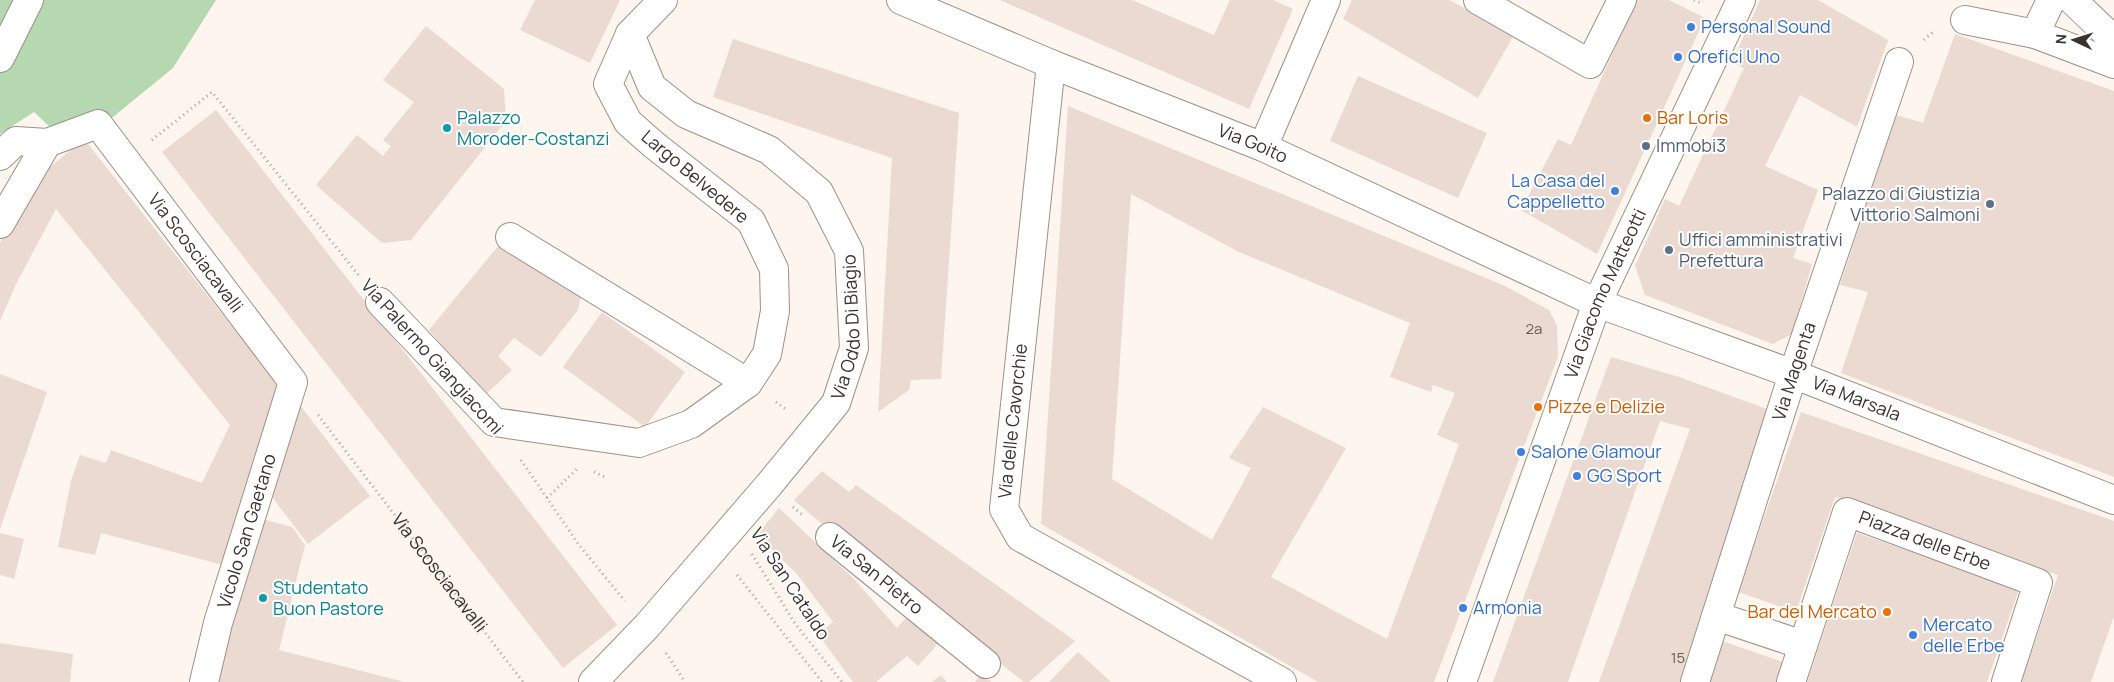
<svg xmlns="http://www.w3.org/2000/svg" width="2114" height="682" font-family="Manrope,sans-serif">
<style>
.green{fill:#b5d8b1}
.building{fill:#ebdad1;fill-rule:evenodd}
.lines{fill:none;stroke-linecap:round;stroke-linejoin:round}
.minor-casing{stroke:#9e9187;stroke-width:30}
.path{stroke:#a9a29c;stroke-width:3;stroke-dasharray:1 4;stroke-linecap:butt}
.minor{stroke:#fff;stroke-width:28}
.shop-dot{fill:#3f7fe0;stroke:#fff;stroke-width:2}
.food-dot{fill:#e8710a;stroke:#fff;stroke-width:2}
.culture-dot{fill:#0f9aa8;stroke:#fff;stroke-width:2}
.service-dot{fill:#5c6f8a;stroke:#fff;stroke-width:2}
.labels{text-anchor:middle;stroke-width:4;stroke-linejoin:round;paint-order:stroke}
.number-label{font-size:15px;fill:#665d58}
.shop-label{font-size:18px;fill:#366cbe;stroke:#fff;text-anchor:start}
.culture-label{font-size:18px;fill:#0d838f;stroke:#fff;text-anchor:start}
.food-label{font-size:18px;fill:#c56008;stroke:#fff;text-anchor:start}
.street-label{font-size:18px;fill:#39332f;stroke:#fff}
.service-label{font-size:18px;fill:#4e5e75;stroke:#fff;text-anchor:start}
</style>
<rect width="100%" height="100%" fill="#fdf5ee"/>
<polygon class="green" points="0,0 216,0 173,68 113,117 85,117 54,131 34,112 0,134"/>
<g class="building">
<polygon points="535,0 620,0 590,63 520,30"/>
<polygon points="1000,0 1132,0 1214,35 1230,0 1273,0 1293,9 1249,109"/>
<polygon points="1352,0 1449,0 1514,35 1478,98 1343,19"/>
<polygon points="1637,0 1669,0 1705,18 1597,254 1521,210 1558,139 1571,145"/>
<polygon points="1760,0 1818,0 1888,40 1857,127 1800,95 1765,166 1818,190 1793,258 1812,264 1792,334 1773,344 1645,295 1635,266 1665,199 1679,206 1744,68 1732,62"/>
<polygon points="426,26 504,89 506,121 411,240 382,243 316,185 357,135 383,156 391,146 383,140 414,102 383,80"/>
<polygon points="1955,34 2114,91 2114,477 1841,373 1868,292 1840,285 1896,115 1923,123"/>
<polygon points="733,39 959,113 941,379 911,380 909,390 878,412 892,158 713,97"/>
<polygon points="1358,76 1487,133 1458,198 1330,141"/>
<path d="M1068,106L1503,285L1549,310L1557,326L1558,357L1434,682H1318L1041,524ZM1131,194L1239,252L1410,323L1390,377L1431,392L1433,385L1455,393L1437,435L1459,444L1387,639L1271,577L1346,448L1263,407L1229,458L1251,468L1212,540L1112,479Z"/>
<polygon points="216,110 617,625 563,668 162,152"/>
<polygon points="84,139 282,390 227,566 101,533 95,555 58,547 71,481 80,455 106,463 111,450 202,483 230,425 56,209 16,284 0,321 0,243 33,181"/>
<polygon points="503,240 577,290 581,297 578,310 541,357 514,338 498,356 512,370 484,396 429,330"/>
<polygon points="602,312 685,372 645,427 563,367"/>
<polygon points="1611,357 1679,377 1778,413 1690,682 1599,682 1690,429 1660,421 1568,682 1493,682"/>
<polygon points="0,374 47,392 0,529"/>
<polygon points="292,395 370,496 308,544 263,485"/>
<polygon points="1801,412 2114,521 2114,616 2091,682 2021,682 2058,575 1835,497 1796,612 1738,592"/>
<polygon points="822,471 849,492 856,485 1075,641 1029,682 1024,682 822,524 794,500"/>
<polygon points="779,508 854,579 897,628 912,611 943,638 918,666 907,656 876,682 853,682 818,634 833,622 797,574 757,535"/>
<polygon points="255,517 292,527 305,545 279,650 405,682 213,682"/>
<polygon points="0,533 24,539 14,579 0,575"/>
<polygon points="1857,533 2019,589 1987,682 1807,682"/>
<polygon points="1722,641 1783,662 1776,682 1708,682"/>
<polygon points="0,643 73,654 70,682 0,682"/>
<polygon points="1078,652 1111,682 1049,682"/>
<polygon points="982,674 984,676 992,682 975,682"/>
<polygon points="941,675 947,682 932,682"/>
</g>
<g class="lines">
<g class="minor-casing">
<g id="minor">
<path id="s2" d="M901,0L1051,64L1263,147L1597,303L1793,374L2114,500"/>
<polyline points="1478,0 1590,64 1622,0"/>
<polyline points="2051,0 2035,34 2114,64"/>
<polyline points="2072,0 2114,40"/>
<polyline points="1965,20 2035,34"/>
<polyline points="0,58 29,0"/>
<polyline points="1051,64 1004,509 1020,537 1282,682"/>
<polyline points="1263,147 1326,0"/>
<path id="s3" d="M0,156L16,141L47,143L98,124L293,382L218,623L204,682"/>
<polyline points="0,224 47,143"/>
<polyline points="510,237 748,383"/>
<polyline points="380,302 494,422 639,443 691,424 748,383 767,354 775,311 774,269 751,221 654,145 628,122 608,84 630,34"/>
<path id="s4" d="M830,537L986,664"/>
<polyline points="1716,616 1803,645"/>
<path id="s5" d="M593,682L647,626L768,486L836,403L854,348L849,251L819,192L769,150L686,114L652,87L630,34L663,0"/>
<path id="s6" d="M1462,682L1597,303L1741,0"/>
<path id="s7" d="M1695,682L1793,374L1899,62"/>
<path id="s8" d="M1791,682L1847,512L2038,583L2006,682"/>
</g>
</g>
<g class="path">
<polyline points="1694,0 1703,4"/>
<polyline points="1924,40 1934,31"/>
<polyline points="152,140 212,92 360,277"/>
<polyline points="776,402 787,410"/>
<path id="s1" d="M318,415L523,682"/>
<polyline points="521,460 579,545 625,601"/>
<polyline points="594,472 607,478"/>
<polyline points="547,498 577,469"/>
<polyline points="793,507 804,516"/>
<polyline points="752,554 796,625 842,682"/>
<polyline points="737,575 822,682"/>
<polyline points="666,653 685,682"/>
</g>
<use href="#minor" class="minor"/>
</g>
<g class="shop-dot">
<circle cx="1691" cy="27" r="5"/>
<circle cx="1678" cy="57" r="5"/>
<circle cx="1615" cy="191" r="5"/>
<circle cx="1521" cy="452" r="5"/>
<circle cx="1577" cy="476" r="5"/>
<circle cx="1463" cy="608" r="5"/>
<circle cx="1913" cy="635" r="5"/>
</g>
<g class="food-dot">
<circle cx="1647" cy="118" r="5"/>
<circle cx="1538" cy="407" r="5"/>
<circle cx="1887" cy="612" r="5"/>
</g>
<g class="culture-dot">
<circle cx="447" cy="128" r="5"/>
<circle cx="263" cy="598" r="5"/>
</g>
<g class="service-dot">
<circle cx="1646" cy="146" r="5"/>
<circle cx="1990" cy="204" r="5"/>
<circle cx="1669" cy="250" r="5"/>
</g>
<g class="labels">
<g class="number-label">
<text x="1534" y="334">2a</text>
<text x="1678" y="663">15</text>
</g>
<g class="shop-label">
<text x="1701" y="33">Personal Sound</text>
<text x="1688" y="63">Orefici Uno</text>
<text x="1605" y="187" text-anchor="end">La Casa del<tspan x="1605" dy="21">Cappelletto</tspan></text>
<text x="1531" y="458">Salone Glamour</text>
<text x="1587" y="482">GG Sport</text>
<text x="1473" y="614">Armonia</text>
<text x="1923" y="631">Mercato<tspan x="1923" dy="21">delle Erbe</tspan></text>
</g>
<g class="culture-label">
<text x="457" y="124">Palazzo<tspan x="457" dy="21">Moroder-Costanzi</tspan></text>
<text x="273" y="594">Studentato<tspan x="273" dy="21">Buon Pastore</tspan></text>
</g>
<g class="food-label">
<text x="1657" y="124">Bar Loris</text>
<text x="1548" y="413">Pizze e Delizie</text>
<text x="1877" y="618" text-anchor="end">Bar del Mercato</text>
</g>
<g class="street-label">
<text dy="6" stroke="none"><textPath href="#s2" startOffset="380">Via Goito</textPath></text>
<text transform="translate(695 177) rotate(40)" y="6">Largo Belvedere</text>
<text dy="6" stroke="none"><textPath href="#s3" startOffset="269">Via Scosciacavalli</textPath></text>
<text dy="6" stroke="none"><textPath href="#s6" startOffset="414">Via Giacomo Matteotti</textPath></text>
<text dy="6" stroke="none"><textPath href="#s5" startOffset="448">Via Oddo Di Biagio</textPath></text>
<text transform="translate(432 357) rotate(48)" y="6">Via Palermo Giangiacomi</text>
<text dy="6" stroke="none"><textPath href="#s7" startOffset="326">Via Magenta</textPath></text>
<text dy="6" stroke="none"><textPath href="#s2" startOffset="1036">Via Marsala</textPath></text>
<text transform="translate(1013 421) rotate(-84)" y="6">Via delle Cavorchie</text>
<text transform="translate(247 531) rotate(-73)" y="6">Vicolo San Gaetano</text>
<text dy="6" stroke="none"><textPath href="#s8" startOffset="262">Piazza delle Erbe</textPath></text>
<text dy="6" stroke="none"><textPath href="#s1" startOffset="199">Via Scosciacavalli</textPath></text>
<text dy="6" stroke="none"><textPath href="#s4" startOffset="60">Via San Pietro</textPath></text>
<text transform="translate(790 584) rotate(57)" y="6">Via San Cataldo</text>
</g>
<g class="service-label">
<text x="1656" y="152">Immobi3</text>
<text x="1980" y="200" text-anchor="end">Palazzo di Giustizia<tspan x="1980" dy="21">Vittorio Salmoni</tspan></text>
<text x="1679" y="246">Uffici amministrativi<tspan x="1679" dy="21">Prefettura</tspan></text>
</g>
</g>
<g transform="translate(2074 40) rotate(274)" stroke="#ffffff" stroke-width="4" paint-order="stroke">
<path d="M0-4L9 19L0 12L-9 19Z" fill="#39332f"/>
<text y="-8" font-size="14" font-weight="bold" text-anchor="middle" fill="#39332f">N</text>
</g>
</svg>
